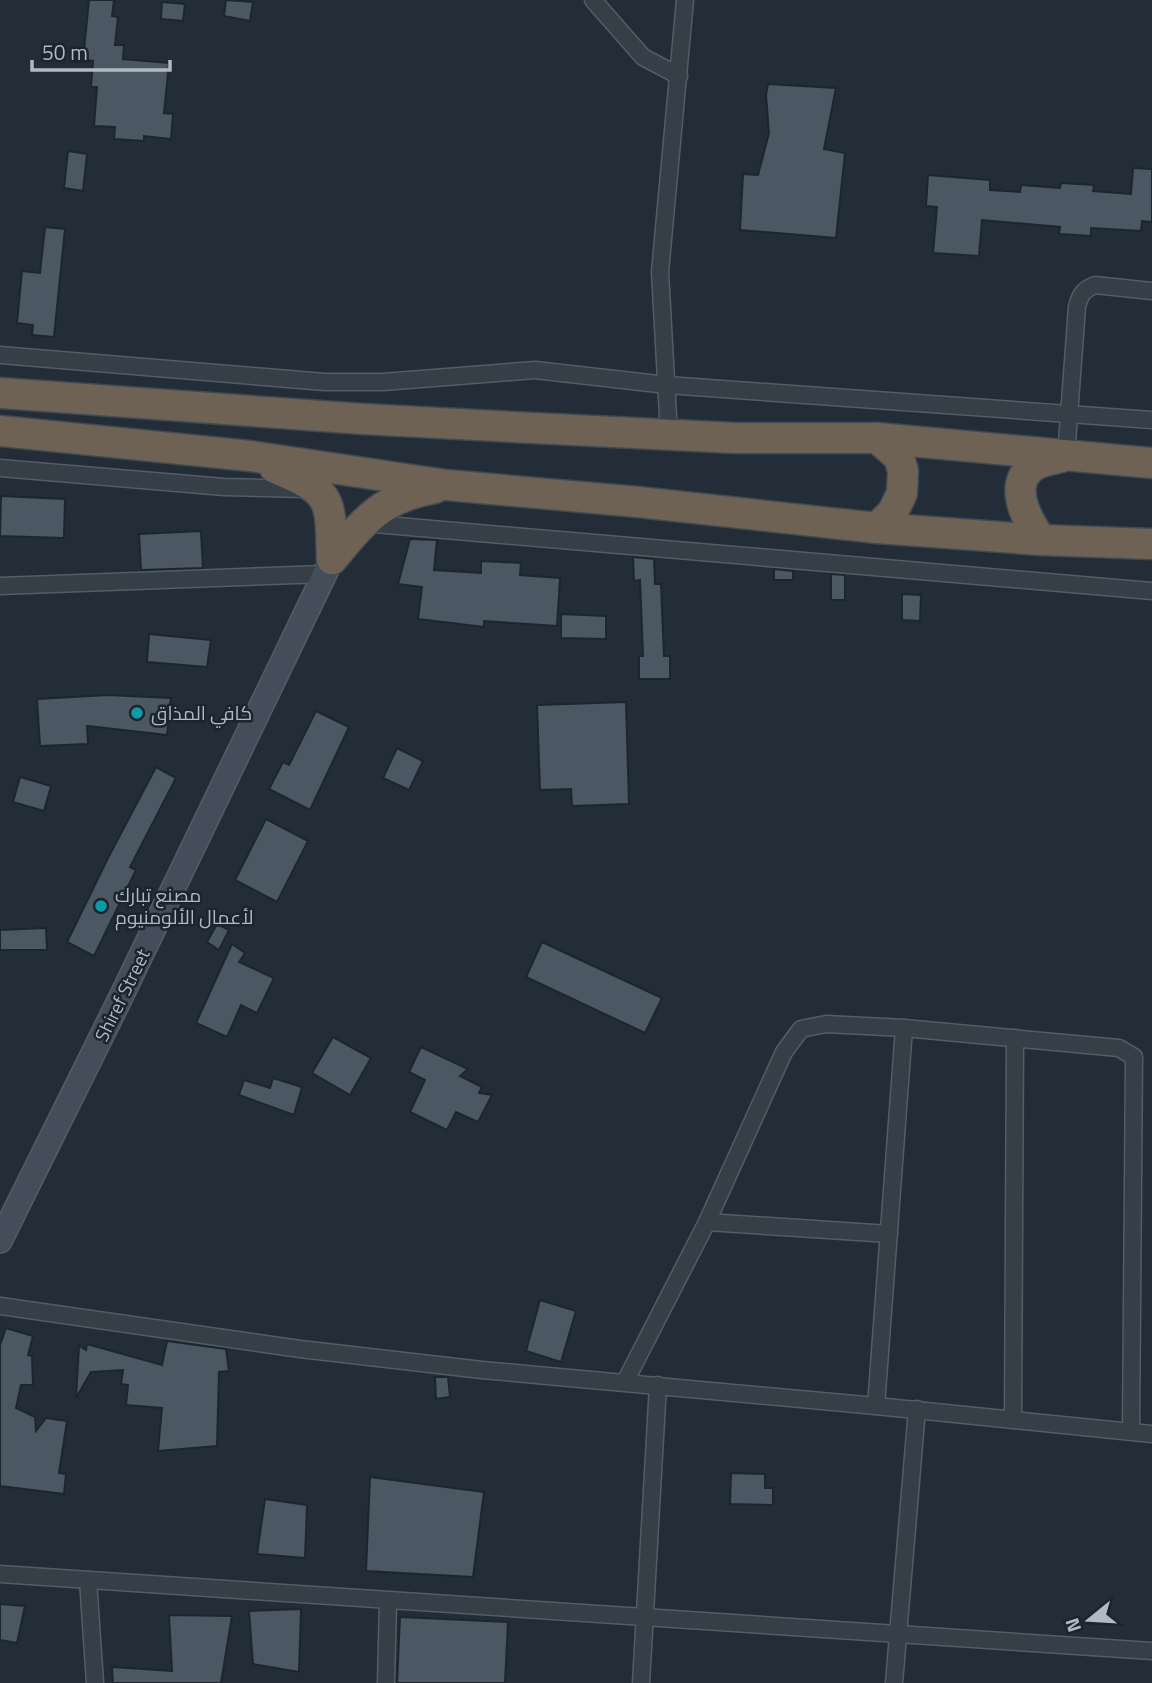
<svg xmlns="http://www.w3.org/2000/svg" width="1152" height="1683" font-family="'Titillium Web',Cairo,sans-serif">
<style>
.building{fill:#4b5763;stroke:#1d262f;stroke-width:2}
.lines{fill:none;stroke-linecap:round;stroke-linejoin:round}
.street-casing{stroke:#545c66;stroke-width:19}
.secondary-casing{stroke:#545c66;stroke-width:26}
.highway-casing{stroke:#414953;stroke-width:33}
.street{stroke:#363e48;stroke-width:16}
.secondary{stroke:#444e5b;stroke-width:23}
.highway{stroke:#6d6254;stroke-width:30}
.culture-dot{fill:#0f9aa8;stroke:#1c242d;stroke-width:2.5}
.labels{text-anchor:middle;stroke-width:5;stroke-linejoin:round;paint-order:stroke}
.poi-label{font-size:19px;fill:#b1b9c4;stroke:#1c242d;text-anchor:start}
.street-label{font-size:19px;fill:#b1b9c4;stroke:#1c242d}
</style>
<rect width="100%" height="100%" fill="#232d37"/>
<g class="building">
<polygon points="89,0 114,0 112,16 118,17 115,45 124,45 123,59 169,63 164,113 173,114 171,139 144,136 144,141 114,139 115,127 94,126 97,87 91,87 93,61 83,60"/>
<polygon points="226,0 253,2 250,21 224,16"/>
<polygon points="162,2 185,4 183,21 161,19"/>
<polygon points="768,84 836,88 824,149 845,153 836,238 740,230 743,174 758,175 769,133 766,95"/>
<polygon points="68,151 87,154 83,191 64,188"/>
<polygon points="1133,168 1152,169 1152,222 1142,221 1141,231 1091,228 1091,236 1059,234 1060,227 982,220 979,256 933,253 937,207 926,206 928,175 990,180 990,190 1020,192 1021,185 1060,188 1061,183 1094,185 1093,191 1131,194"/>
<polygon points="45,227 65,229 54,337 32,335 33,325 17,323 22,271 40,273"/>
<polygon points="1,496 65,499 64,538 0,536"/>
<polygon points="201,531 203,568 141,570 139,534"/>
<polygon points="410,539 437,540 434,570 481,573 481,561 521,563 520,575 560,578 557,626 484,621 484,627 418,619 422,587 398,584"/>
<polygon points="633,557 654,559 655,584 661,584 664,656 670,656 670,679 639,679 639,656 643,656 640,580 634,581"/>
<polygon points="774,569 793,571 793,580 774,580"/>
<polygon points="831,574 845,575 845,600 831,600"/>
<polygon points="902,594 921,595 920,621 902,620"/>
<polygon points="561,614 606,616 606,639 561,638"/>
<polygon points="149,634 211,640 207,667 147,662"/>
<polygon points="108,695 171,698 167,735 87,726 88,744 40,746 37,699"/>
<polygon points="626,702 629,804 572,806 571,789 540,790 537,705"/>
<polygon points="316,711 349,727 310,810 269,789 283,762 289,765"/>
<polygon points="397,748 423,761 409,790 383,778"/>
<polygon points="156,767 176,778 130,867 136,870 94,956 67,942 109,856"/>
<polygon points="20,777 51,786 44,811 13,802"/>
<polygon points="266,819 308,841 277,902 235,880"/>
<polygon points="217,924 229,930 219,950 207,942"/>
<polygon points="46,928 47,950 0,950 0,930"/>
<polygon points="542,942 662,998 645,1033 526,977"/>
<polygon points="232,944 245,953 239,962 274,978 257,1013 241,1005 227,1037 196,1023"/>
<polygon points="333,1037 371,1058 350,1095 312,1073"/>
<polygon points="421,1047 468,1069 460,1076 482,1087 479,1093 492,1095 478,1122 456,1112 447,1130 410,1112 425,1080 409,1072"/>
<polygon points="273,1078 302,1087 294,1115 239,1095 244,1080 270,1088"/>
<polygon points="540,1300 576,1311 561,1362 526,1351"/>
<polygon points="6,1328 33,1336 28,1355 32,1356 33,1385 21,1385 16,1408 35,1417 36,1431 46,1418 67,1421 59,1473 66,1474 64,1494 0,1486 0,1345"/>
<polygon points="167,1341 226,1349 229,1371 219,1372 217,1446 158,1451 162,1408 126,1405 128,1385 121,1384 123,1370 91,1372 76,1398 79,1346 86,1350 87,1344 162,1365"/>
<polygon points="435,1377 448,1377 450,1397 436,1399"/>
<polygon points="731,1473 765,1474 765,1488 773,1488 773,1505 730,1504"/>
<polygon points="370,1477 484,1492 473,1577 366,1571"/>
<polygon points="265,1499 307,1505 305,1558 257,1554"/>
<polygon points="0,1604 25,1606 17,1643 0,1640"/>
<polygon points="301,1609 299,1672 253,1664 249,1611"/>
<polygon points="169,1615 232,1616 221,1683 113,1683 112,1667 172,1671"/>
<polygon points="400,1617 508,1622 505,1683 397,1683"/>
</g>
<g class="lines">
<g class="street-casing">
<g id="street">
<polyline points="593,0 643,57 679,76"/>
<polyline points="0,355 325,382 383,382 535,370 667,385 1152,420"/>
<polyline points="669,434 660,272 685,0"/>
<path d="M1066,456L1077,307C1080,295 1083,290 1095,285L1152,291"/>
<polyline points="0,468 224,487 304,489"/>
<polyline points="363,523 1152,591"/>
<polyline points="0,586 324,574"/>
<polyline points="707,1222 889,1234"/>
<polyline points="0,1306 300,1349 482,1370 876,1406 1152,1434"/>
<polyline points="625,1382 707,1222 784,1052 801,1029 826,1024 904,1028 1119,1048 1134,1057 1131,1430"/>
<polyline points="876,1406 904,1028"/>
<polyline points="1013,1420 1015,1038"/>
<polyline points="0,1574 1152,1651"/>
<polyline points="88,1580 95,1683"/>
<polyline points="386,1683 388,1600"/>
<polyline points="641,1683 658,1385"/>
<polyline points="894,1683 917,1409"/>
</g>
</g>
<g class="secondary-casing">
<polyline id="secondary" points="0,1241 119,1001 332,559"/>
</g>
<g class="highway-casing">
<g id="highway">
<polyline points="0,393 363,419 533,428 735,438 877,438 1152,463"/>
<polyline points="0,431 250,456 446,485 638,502 877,528 1041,540 1152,544"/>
<path d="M275,468C334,493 330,498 332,559"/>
<polyline points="877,528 893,512 902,493 903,471 899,457 877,438"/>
<path d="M1041,540C1027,520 1006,483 1035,465C1042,461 1055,459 1062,457"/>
<path d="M332,559C366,519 381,498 435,488"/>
</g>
</g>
<use href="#street" class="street"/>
<use href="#secondary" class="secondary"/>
<use href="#highway" class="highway"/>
</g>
<g class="culture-dot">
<circle cx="137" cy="713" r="7"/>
<circle cx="101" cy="906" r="7"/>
</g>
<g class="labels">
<g class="poi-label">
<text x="151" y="720">كافي المذاق</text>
<text x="115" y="902">مصنع تبارك<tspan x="115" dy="22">لأعمال الألومنيوم</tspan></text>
</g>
<g class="street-label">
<text transform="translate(122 995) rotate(-64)" y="7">Shiref Street</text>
</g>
</g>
<g transform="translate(1089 1620) rotate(252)" stroke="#1c242d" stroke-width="5" paint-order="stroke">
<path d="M0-5L12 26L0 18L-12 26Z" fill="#b1b9c4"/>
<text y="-10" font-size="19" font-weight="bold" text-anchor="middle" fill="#b1b9c4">N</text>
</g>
<path d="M32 60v10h138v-10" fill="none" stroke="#b1b9c4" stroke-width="3.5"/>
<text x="42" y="60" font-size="21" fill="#b1b9c4" stroke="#1c242d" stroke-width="5" paint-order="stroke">50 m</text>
</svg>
